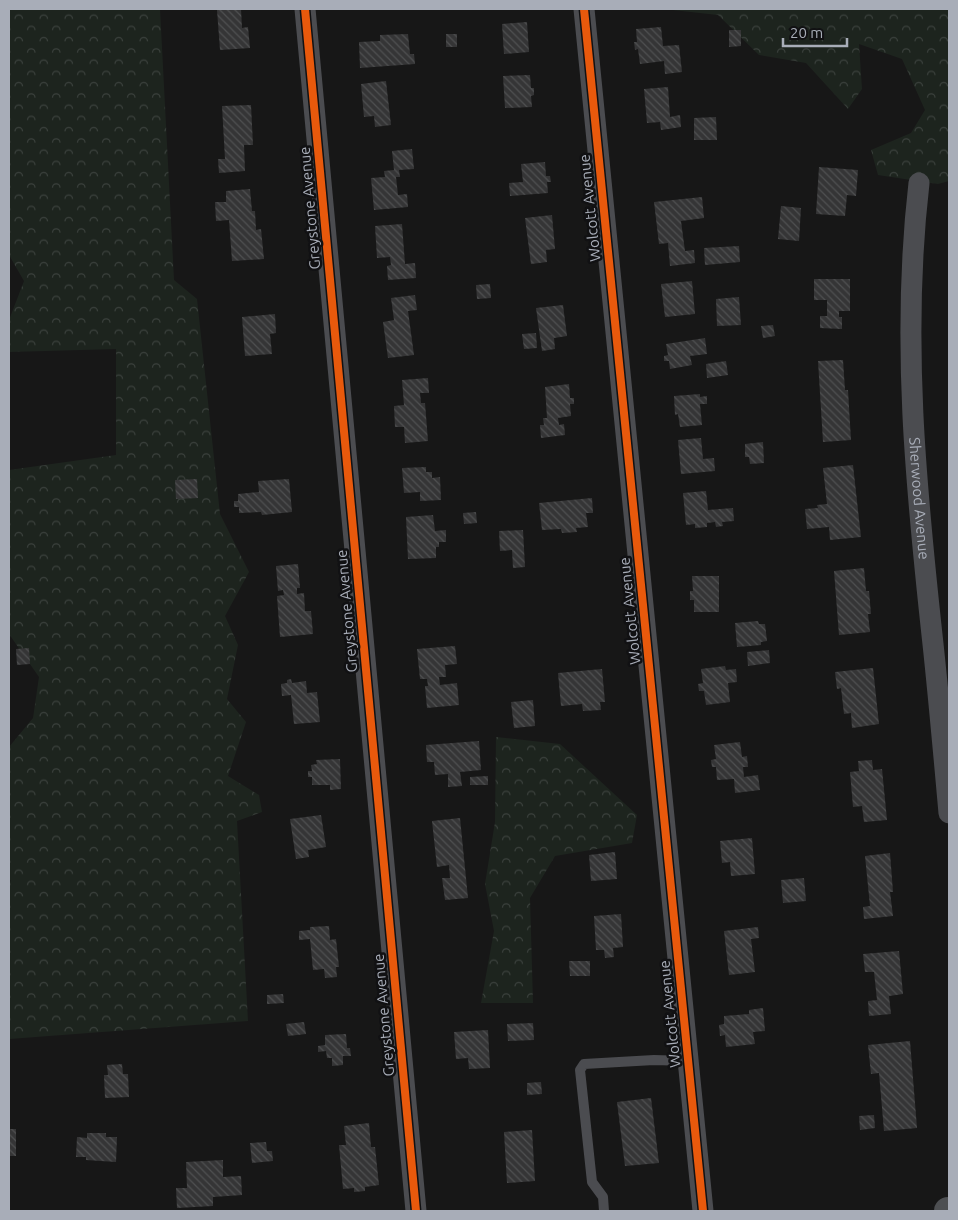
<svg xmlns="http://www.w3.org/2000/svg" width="958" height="1220" font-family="Ubuntu,sans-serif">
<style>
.forest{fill:url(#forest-crowns)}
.building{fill:url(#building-back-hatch)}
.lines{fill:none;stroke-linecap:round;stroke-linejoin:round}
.lane{stroke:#4b4c50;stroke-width:10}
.street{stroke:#4b4c50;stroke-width:21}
.primary{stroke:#4d4f52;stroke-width:28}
.cycleway-casing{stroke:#111113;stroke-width:11}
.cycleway{stroke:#e8590c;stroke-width:8}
.labels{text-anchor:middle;stroke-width:5;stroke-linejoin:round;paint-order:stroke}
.street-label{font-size:15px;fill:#a8adb8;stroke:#111113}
</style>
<defs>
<pattern id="forest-crowns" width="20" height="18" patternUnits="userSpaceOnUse" patternTransform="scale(1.25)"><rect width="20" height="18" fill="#1d241e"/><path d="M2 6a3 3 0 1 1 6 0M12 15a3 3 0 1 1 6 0" fill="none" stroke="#3b413d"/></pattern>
<pattern id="building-back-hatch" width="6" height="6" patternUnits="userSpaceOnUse" patternTransform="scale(1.25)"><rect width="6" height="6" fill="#353536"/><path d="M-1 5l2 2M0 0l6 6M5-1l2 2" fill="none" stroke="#4f5051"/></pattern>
</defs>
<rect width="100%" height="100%" fill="#171717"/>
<g class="forest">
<polygon points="9,9 160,9 174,280 197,299 220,514 249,572 225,616 238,645 227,699 246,722 228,776 259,795 262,812 237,821 248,1021 9,1039 9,882 11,881 9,879 9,747 33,718 39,677 9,634 9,470 116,455 116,349 9,352 9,320 24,281 9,255"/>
<polygon points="664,9 949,9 949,181 938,184 878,175 871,150 911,133 925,110 902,59 859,44 862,89 848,109 806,63 759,55 718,15"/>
<polygon points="496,737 560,744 637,815 632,843 555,856 530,898 533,1003 481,1003 494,931 485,884 495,822"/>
</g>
<g class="building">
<polygon points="238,9 241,9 242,28 248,27 250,48 220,50 217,10"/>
<polygon points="527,22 529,52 504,54 502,24"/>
<polygon points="661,27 663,46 679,45 682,72 665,74 664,61 640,64 638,49 635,50 634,42 637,42 636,29"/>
<polygon points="729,30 741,30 741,46 729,47"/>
<polygon points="408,34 410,54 414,54 415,64 360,68 359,42 380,41 380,35"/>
<rect x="446" y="34" width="11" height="13"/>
<polygon points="530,75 531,88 534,88 534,95 531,96 532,107 505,108 503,76"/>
<polygon points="386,81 391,125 375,127 374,116 364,117 361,84"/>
<polygon points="668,87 670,117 680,115 681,127 661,130 660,122 647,123 644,89"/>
<polygon points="251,105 253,145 244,145 245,171 219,173 218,159 225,159 222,106"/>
<polygon points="716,117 717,140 694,140 694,118"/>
<polygon points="412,149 414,169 399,170 400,177 396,177 398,195 407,194 408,207 374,210 371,178 385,177 384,171 394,170 392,151"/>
<polygon points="545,162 546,176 550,176 551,182 547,182 548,193 510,196 509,183 523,182 521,164"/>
<polygon points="819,167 858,170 856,196 847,195 845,216 816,214"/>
<polygon points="250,189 252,211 255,211 256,230 261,229 264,259 232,261 229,220 216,221 215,202 226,202 226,191"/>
<polygon points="702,197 704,218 681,221 685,251 694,250 695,263 670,266 668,243 659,244 654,202"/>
<polygon points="781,206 801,208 799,241 778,239"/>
<polygon points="552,215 555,249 546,250 547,262 531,264 525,218"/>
<polygon points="402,224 405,264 415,263 416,278 388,280 387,266 391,265 390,257 377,258 375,226"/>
<polygon points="739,246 740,262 705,265 704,248"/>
<polygon points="814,279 850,279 850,311 839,311 839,317 842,317 842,329 820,328 820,316 827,316 827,300 814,300"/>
<polygon points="692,281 695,314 665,317 661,284"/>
<polygon points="490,284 491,298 477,299 476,285"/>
<polygon points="415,295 417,310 408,311 414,355 388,358 383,322 394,320 391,298"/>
<polygon points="739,297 741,325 717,326 716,299"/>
<polygon points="563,305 567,336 554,338 555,349 542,351 536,308"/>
<polygon points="275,314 276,333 270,334 272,354 245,356 242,317"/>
<polygon points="773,325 775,336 763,338 761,326"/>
<polygon points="536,333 537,348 524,349 522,334"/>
<polygon points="705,338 707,354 690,356 692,365 670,369 669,361 664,361 664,356 668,355 666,344"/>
<polygon points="843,360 845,390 848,390 851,440 823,442 818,361"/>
<polygon points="726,361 728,375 707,378 706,364"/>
<polygon points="428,378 429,393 420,393 421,403 425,403 428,441 405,443 404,427 395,427 394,406 404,405 402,380"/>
<polygon points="569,384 570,398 574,398 574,404 570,404 571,416 558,418 559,425 564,424 565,435 541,438 540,425 544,425 543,418 547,418 545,387"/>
<polygon points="700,394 700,397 707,396 707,404 700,404 702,425 680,427 678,414 675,415 674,396"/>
<polygon points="701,438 703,459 714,458 715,471 681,474 678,440"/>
<polygon points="763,442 764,463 750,464 749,457 745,457 745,444"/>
<polygon points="853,465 861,537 830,540 829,527 807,529 805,509 818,508 817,505 827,504 823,468"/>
<polygon points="426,467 426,472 432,472 432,478 440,477 441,500 420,501 420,492 404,493 402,468"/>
<polygon points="197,479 198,498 176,499 175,480"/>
<polygon points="289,479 292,512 262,515 261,512 239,513 239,507 234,507 234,501 238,501 238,494 259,492 258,481"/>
<polygon points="706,491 708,510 733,508 734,521 722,522 723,526 716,527 715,522 707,523 707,527 695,528 695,524 686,525 683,493"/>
<polygon points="592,498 593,513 586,513 588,527 576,528 577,532 562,533 561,529 542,530 539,503"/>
<polygon points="476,512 477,523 464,524 463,513"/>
<polygon points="433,515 435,531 446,530 446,542 439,542 439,547 436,547 436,558 408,559 406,517"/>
<polygon points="523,530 525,567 513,568 512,550 500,551 499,531"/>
<polygon points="298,564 300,588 297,588 297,594 304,593 305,611 311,611 313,634 280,637 277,596 284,595 283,590 278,591 276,566"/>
<polygon points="864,568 866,591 869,591 871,614 868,614 870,632 839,635 834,571"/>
<polygon points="692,576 719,576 719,612 694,612 694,600 690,600 690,591 693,591"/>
<polygon points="758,621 759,624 765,624 767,641 761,642 761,645 737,647 735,623"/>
<polygon points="455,646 457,664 445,665 446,677 439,677 440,685 457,683 459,705 427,708 425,686 428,686 427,679 420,679 417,649"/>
<polygon points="29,648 30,664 17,665 16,649"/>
<polygon points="769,650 770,663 748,666 747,652"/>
<polygon points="725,666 726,670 736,669 737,682 728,683 730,702 706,705 704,691 699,691 698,684 703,683 701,669"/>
<polygon points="873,668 879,724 852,728 851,713 844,714 841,688 837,689 835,672"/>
<polygon points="602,669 605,702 600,702 601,710 583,711 582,704 561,706 558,673"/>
<polygon points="291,679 292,683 306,681 307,693 317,692 320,722 294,724 291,695 282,696 281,684 287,683 287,680"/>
<polygon points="533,700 535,726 514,728 511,702"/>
<polygon points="479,741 481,770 460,772 462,786 448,787 448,774 435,775 434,762 427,762 426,745"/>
<polygon points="740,742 742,757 747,756 748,767 743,767 744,777 758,775 760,790 735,793 734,779 717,780 716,767 712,767 711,760 716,759 714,745"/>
<polygon points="340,759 341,789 330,790 330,785 312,785 312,777 308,777 308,771 312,771 311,765 317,764 316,760"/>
<polygon points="872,760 873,770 882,769 887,820 864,822 862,806 853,807 850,772 859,771 858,761"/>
<polygon points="488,776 488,785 470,785 470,777"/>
<polygon points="321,815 326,847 308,850 309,857 296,859 290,819"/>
<polygon points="460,818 468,898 445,900 442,878 450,878 449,865 437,867 432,821"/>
<polygon points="752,838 755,874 731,876 730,862 722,863 720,841"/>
<polygon points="615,852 617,879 591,881 589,855"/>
<polygon points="890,853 893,892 890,892 893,916 864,919 863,907 870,906 865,856"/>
<polygon points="804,878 806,901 783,903 781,880"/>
<polygon points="621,914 623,947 613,948 614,957 605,958 604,950 596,950 594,916"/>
<polygon points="329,926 330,940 336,939 339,967 336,967 337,977 325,978 324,969 313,970 310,939 299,940 299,931 310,930 310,927"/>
<polygon points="758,927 759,938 751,939 755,972 729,975 724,931"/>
<polygon points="899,951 903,994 889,996 891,1014 869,1016 868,1001 877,1000 874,972 865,972 863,954"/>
<polygon points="569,961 590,961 590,976 570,976"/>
<polygon points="283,994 284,1003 267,1004 267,995"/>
<polygon points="763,1008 765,1031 753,1032 755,1044 726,1047 725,1035 720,1036 719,1025 724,1024 724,1016 749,1014 749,1010"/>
<polygon points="304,1022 306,1034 288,1036 286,1024"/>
<polygon points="533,1023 534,1040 508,1041 507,1024"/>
<polygon points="488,1030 490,1068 469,1069 468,1058 456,1059 454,1032"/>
<polygon points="346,1034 347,1048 350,1048 351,1056 343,1056 343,1065 332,1066 332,1058 327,1058 326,1051 318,1052 318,1046 325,1045 325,1035"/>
<polygon points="910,1041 917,1128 884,1131 879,1073 871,1074 868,1045"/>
<polygon points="122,1064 123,1074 128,1074 129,1097 105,1098 104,1075 108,1075 107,1065"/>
<polygon points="541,1082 542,1094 527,1095 527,1083"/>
<polygon points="651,1098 659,1163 625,1166 617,1102"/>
<polygon points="874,1115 875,1128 860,1130 859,1116"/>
<polygon points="369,1123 371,1147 375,1147 379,1185 365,1187 365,1191 354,1192 354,1188 343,1189 339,1145 346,1145 344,1126"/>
<rect x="9" y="1129" width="7" height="27"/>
<polygon points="532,1130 535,1181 507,1183 504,1132"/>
<polygon points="87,1133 106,1133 106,1137 117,1137 116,1162 86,1160 86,1157 76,1157 77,1137 87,1138"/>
<polygon points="266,1142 267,1151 272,1151 273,1161 252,1163 250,1143"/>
<polygon points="223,1160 223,1177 241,1176 242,1195 213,1197 213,1206 177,1208 176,1188 187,1188 186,1162"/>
</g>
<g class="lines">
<polyline class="lane" points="604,1211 603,1197 592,1182 580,1070 584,1064 654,1060 688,1061"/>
<g class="street">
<polyline points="305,9 416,1211"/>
<polyline points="584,9 703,1211"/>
<path id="s1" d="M919,183C901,338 916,489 933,644C939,700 944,757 949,813"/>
</g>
<polyline class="primary" points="948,1211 949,1211"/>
<g class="cycleway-casing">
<g id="cycleway">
<polyline points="305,9 416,1211"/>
<polyline points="584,9 703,1211"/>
</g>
</g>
<use href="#cycleway" class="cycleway"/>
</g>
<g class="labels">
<g class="street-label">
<text transform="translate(310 208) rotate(-95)" y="5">Greystone Avenue</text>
<text transform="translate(590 208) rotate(-96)" y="5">Wolcott Avenue</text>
<text dy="5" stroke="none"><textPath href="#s1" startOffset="316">Sherwood Avenue</textPath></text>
<text transform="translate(347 611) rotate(-95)" y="5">Greystone Avenue</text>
<text transform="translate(630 611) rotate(-96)" y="5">Wolcott Avenue</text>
<text transform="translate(670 1014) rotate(-96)" y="5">Wolcott Avenue</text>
<text transform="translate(384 1015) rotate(-95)" y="5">Greystone Avenue</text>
</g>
</g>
<rect width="958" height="1220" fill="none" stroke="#a8adb8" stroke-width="20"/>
<path d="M783 38v8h64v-8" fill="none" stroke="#a8adb8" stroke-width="2.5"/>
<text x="790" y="38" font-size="15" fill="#a8adb8" stroke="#111113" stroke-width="4" paint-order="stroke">20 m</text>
</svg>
